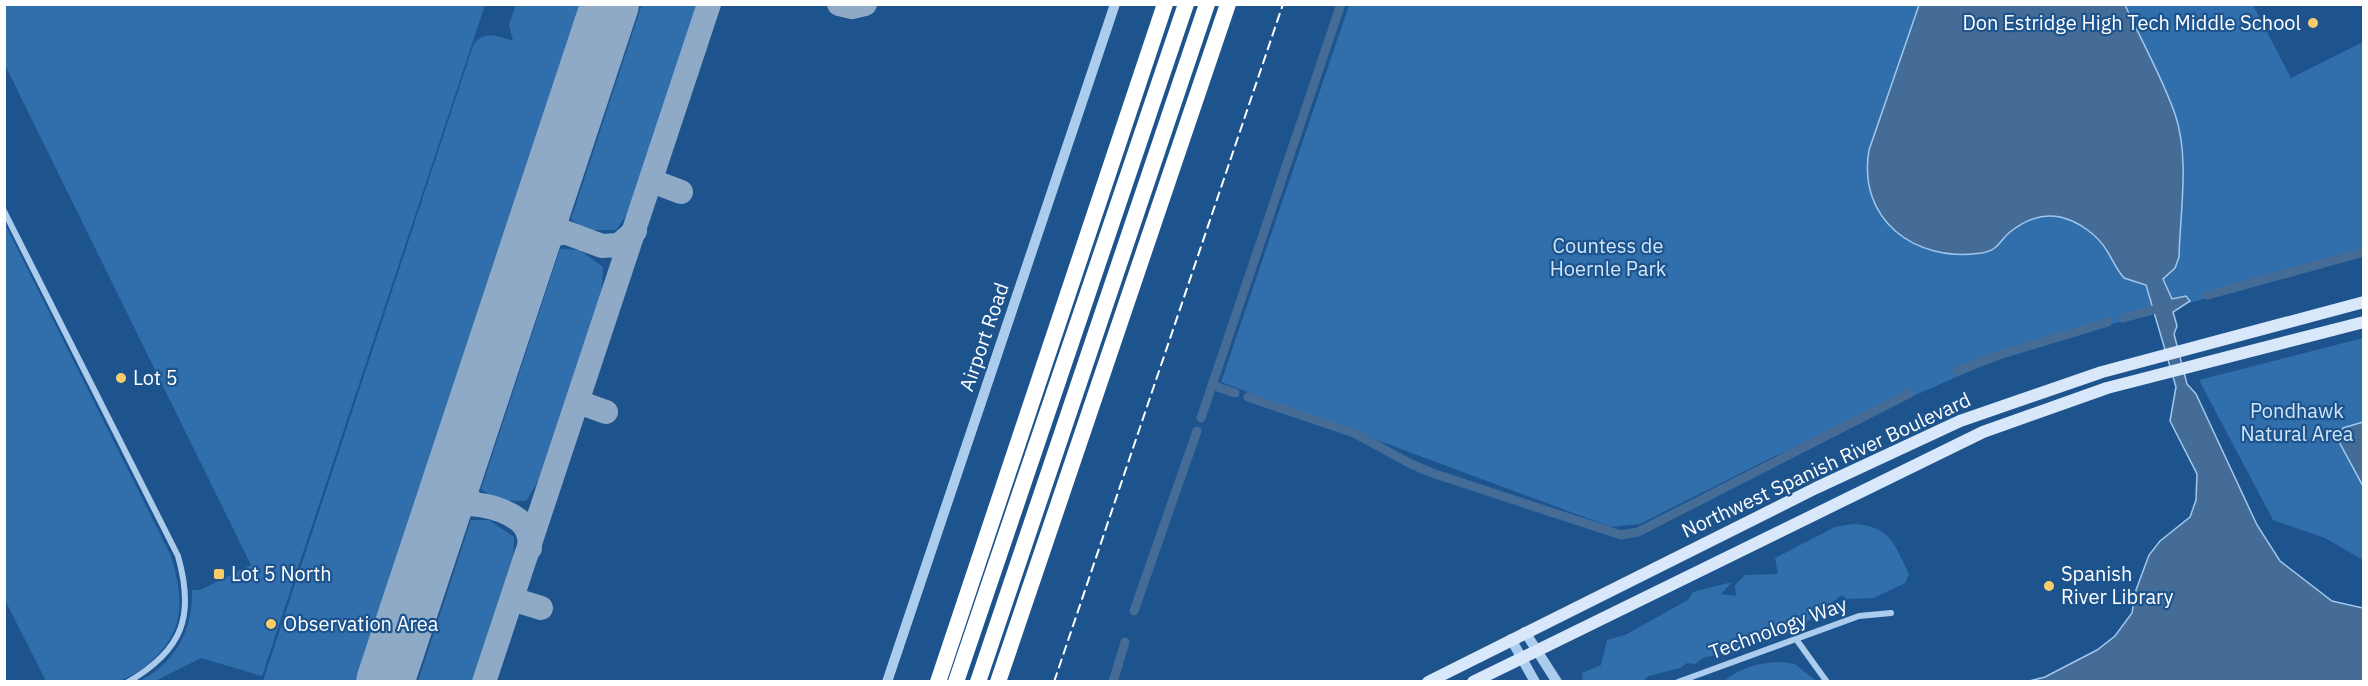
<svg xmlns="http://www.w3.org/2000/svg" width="2368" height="686" font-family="'IBM Plex Sans',sans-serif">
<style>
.green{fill:#316eac}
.water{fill:#456c96;stroke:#9fc8ef;stroke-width:1.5}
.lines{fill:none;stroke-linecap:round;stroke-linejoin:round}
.canal{stroke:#456c96;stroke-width:9}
.taxiway{stroke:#8eaac6;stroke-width:24}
.runway{stroke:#8eaac6;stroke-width:58}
.minor{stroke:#abcced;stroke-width:6}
.tertiary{stroke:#abcced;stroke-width:10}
.secondary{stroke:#d8e8fa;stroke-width:12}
.motorway{stroke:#fff;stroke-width:16}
.rail{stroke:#fff;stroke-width:2;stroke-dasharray:10 4.5;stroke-linecap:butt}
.poi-dot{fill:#fccb6a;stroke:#1d548e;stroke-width:2}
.labels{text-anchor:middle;stroke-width:4.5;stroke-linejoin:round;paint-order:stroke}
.poi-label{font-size:20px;fill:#fff;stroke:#1d548e;text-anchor:start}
.park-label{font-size:20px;fill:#d1e5f9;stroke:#1d548e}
.street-label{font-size:20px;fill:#fff;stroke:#1d548e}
</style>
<rect width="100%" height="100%" fill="#1d548e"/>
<g class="green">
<path d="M5,4L485,5L262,676L201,658L155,681H140C176,662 193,630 192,590H200L251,565L5,65Z"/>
<polygon points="642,4 703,5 634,204 616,230 585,230 571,219"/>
<path d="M516,5H580L355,681H263L473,46C483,29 498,36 513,41L509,24Z"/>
<polygon points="1349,5 2253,5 2291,78 2363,42 2363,256 2023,348 1771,458 1640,524 1611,527 1221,382"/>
<path d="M5,224L171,556C184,601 186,631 148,664C140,671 125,680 115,682C93,684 69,682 46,681L5,600Z"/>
<path d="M560,249L580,250L603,267C602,328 560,449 526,501L496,500L481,489Z"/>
<polygon points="2363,338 2363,560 2325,538 2273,520 2199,380"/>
<polygon points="471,520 489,520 514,537 513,567 477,681 418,681"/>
<path d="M1853,524C1891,526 1894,544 1909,574L1905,583L1874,598L1846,599L1842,595L1827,606L1826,611L1813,616L1806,623L1771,634L1736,653L1705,657L1695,664L1687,663L1680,668L1649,676L1642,681H1583L1582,673L1601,665L1607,640L1625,635L1688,600L1693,592L1732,582L1721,594L1736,596L1735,585L1745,575L1778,574L1775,558L1835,527Z"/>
<path d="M1781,662L1795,664L1816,681H1724C1742,667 1758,663 1781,662Z"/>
</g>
<g class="water">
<path d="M1919,5H2125C2141,40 2162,77 2175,114C2190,158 2180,212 2179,257L2175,268L2163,279L2172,299L2186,296L2190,301L2173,312L2177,326L2174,334L2187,384L2196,394L2257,525L2280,561L2332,601L2363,608V681H2029L2045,677L2097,650L2115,636L2132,613L2136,590L2149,555L2160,541L2190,517L2196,500L2197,474L2170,421L2176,387L2146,285L2124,278C2116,269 2113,260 2107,251C2098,235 2078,221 2060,217C2042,213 2024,221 2010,232C1999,241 1999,250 1982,253C1915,263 1857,220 1869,150Z"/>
<polygon points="2363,422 2364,422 2363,486 2337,438 2343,428"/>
</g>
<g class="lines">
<g class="canal">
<polyline points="2208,295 2364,252"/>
<polyline points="2123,318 2164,307"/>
<polyline points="1957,371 1999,355 2108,322"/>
<polyline points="1212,385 1235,393"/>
<polyline points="1248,397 1354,433 1409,463 1432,473 1621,535 1638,532 1910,393"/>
<polyline points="1201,418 1341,4"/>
<polyline points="1134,611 1197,431"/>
<polyline points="1113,682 1125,642"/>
</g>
<g class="taxiway">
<polyline points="839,4 852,7 865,4"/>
<polyline points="652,181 681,192"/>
<polyline points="544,201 547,216 554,228 602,246 619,245 635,231"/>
<polyline points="529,247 545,235 562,233"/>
<polyline points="578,402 606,412"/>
<polyline points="455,474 460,492 475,504"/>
<path d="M440,518C456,494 503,506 521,522C529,529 530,539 530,548"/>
<polyline points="512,599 541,608"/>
<polyline points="484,682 709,4"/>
</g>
<polyline class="runway" points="385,682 610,4"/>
<g class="minor">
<path d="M4,211L178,556C195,616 183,650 128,682"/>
<polyline points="1796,639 1827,682"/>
<polyline points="1678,682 1859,616 1891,613"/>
</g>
<g class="tertiary">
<polyline points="1525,632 1557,682"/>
<polyline points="1511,639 1535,682"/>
<polyline points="887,682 1115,4"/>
</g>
<g class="secondary">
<polyline points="1428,682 1816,488 1960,421 2102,372 2364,302"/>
<polyline points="1473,682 1983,432 2107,388 2364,322"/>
</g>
<g class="motorway">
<polyline points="938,682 1165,4"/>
<polyline points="956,682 1186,4"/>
<polyline points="978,682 1207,4"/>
<polyline points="998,682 1228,4"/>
</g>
<polyline class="rail" points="1054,682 1283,4"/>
</g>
<g class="poi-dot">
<circle cx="2313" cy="23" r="6"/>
<circle cx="121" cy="378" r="6"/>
<rect x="213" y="568" width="12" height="12" rx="3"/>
<circle cx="2049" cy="586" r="6"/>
<circle cx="271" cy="624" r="6"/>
</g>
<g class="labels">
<g class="poi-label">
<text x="2301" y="30" text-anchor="end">Don Estridge High Tech Middle School</text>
<text x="133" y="385">Lot 5</text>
<text x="231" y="581">Lot 5 North</text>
<text x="2061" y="581">Spanish<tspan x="2061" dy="23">River Library</tspan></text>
<text x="283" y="631">Observation Area</text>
</g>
<g class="park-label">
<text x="1608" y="253">Countess de<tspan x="1608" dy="23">Hoernle Park</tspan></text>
<text x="2297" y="418">Pondhawk<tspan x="2297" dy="23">Natural Area</tspan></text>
</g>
<g class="street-label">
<text transform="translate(984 337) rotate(-71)" y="7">Airport Road</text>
<text transform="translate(1826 465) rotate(-25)" y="7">Northwest Spanish River Boulevard</text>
<text transform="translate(1778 628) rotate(-20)" y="7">Technology Way</text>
</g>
</g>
<rect width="2368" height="686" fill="none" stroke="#ffffff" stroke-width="12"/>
</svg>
